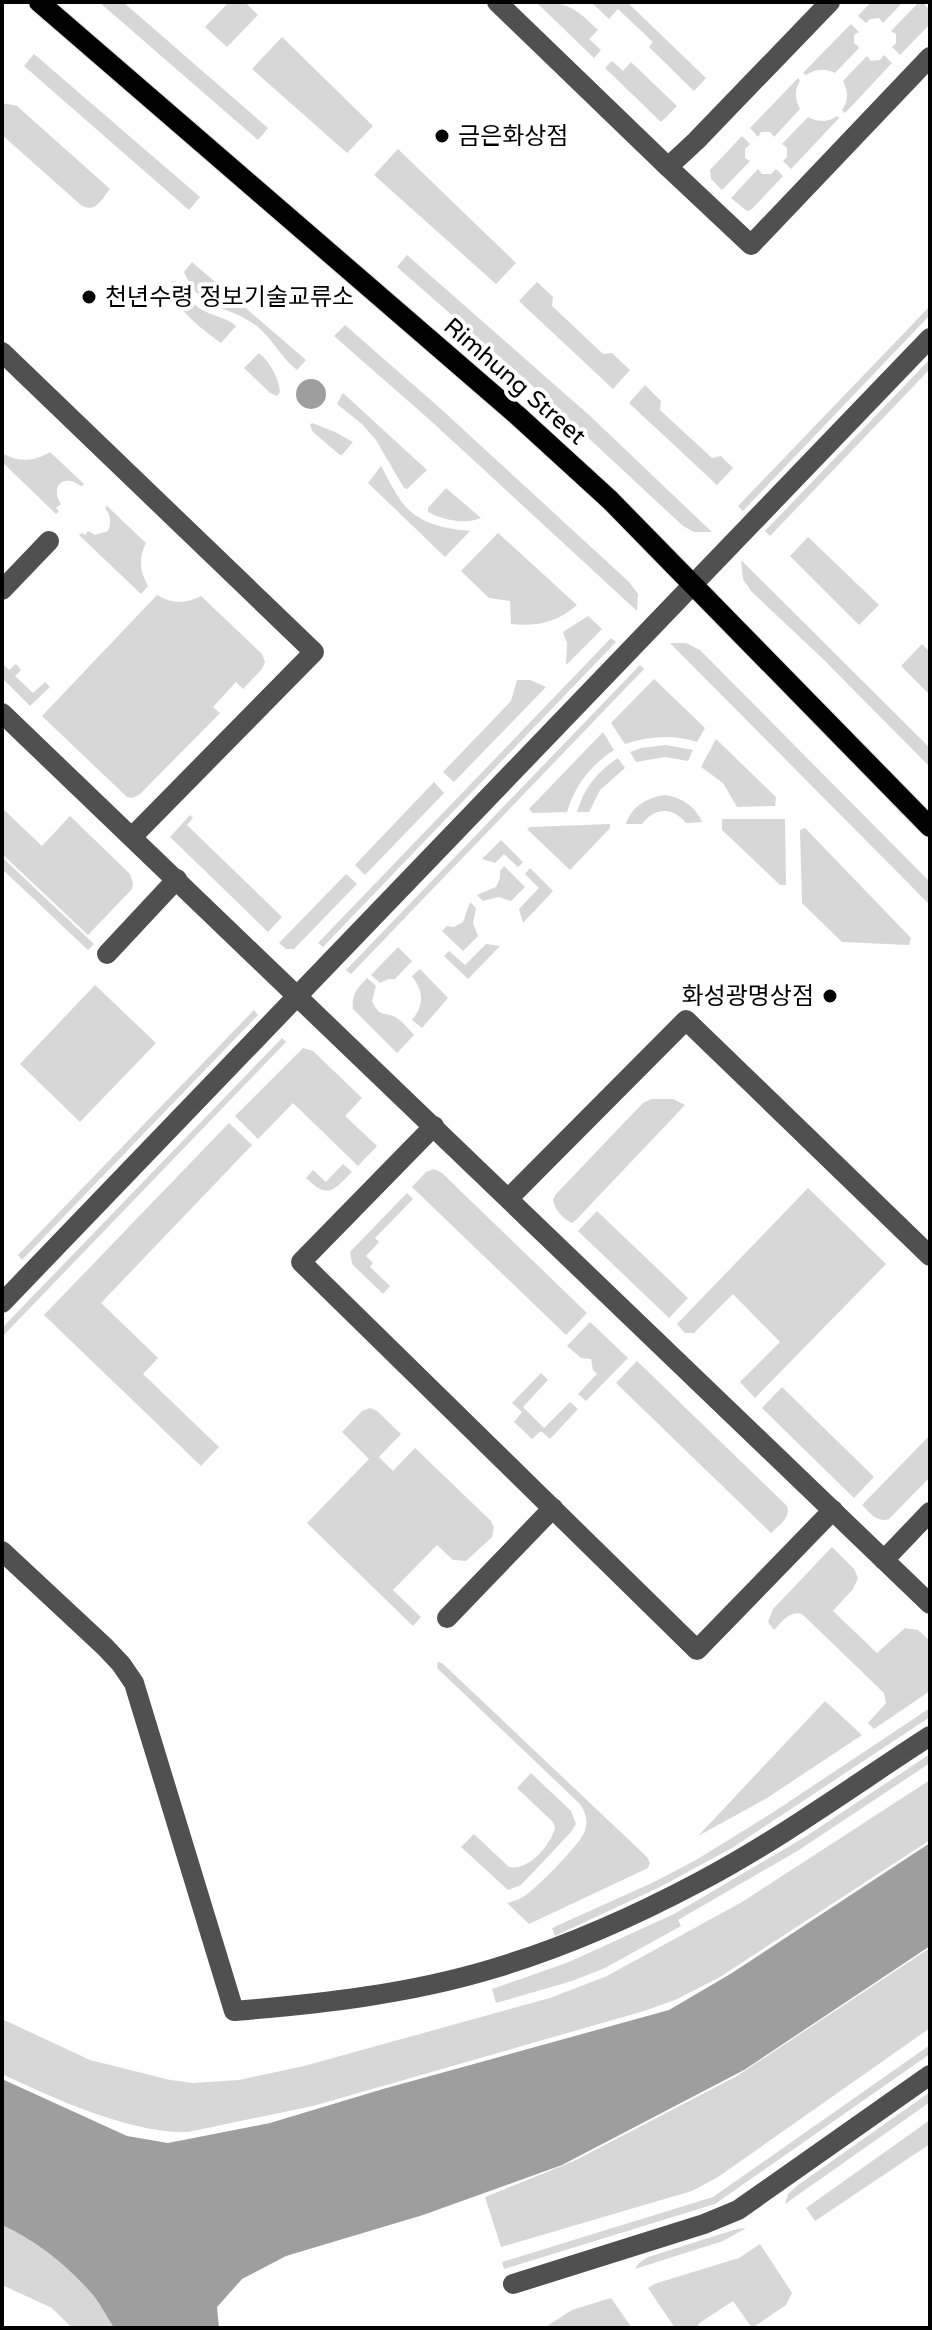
<svg xmlns="http://www.w3.org/2000/svg" width="932" height="2330" font-family="'Varela Round','Noto Sans KR',sans-serif">
<style>
.green{fill:#d7d7d7}
.water{fill:#9e9e9e}
.lines{fill:none;stroke-linecap:round;stroke-linejoin:round}
.major-casing{stroke:#dbdbdb;stroke-width:22}
.minor{stroke:#505050;stroke-width:20}
.major{stroke:#000;stroke-width:20}
.poi-dot{fill:#000;stroke:#fff;stroke-width:3}
.labels{text-anchor:middle;stroke-width:8;stroke-linejoin:round;paint-order:stroke}
.poi-label{font-size:24px;fill:#000;stroke:#fff;text-anchor:start}
.street-label{font-size:24px;fill:#000;stroke:#fff}
</style>
<rect width="100%" height="100%" fill="#fff"/>
<g class="green">
<polygon points="99,2 123,2 268,128 258,140"/>
<polygon points="229,2 245,2 258,15 227,47 205,27"/>
<path d="M536,2C568,2 575,8 598,30L589,39L601,50L594,58Z"/>
<polygon points="591,2 627,2 706,78 694,91 649,47 653,42 618,9 609,19"/>
<polygon points="871,2 903,2 883,23 879,18 870,19 866,23 858,16"/>
<polygon points="919,2 922,2 930,10 930,24 900,55 892,47 896,43 896,34 891,31"/>
<path d="M851,24L859,32L854,35V44L857,45L859,48L835,73C824,68 816,69 806,75L803,73Z"/>
<polygon points="282,37 373,126 347,153 252,69"/>
<polygon points="34,54 200,197 189,210 24,66"/>
<path d="M884,55L892,63L845,113L842,110C849,100 848,91 843,81L867,56L871,61L880,60Z"/>
<polygon points="612,61 623,71 631,62 677,106 661,122 605,68"/>
<path d="M798,78L800,81C794,90 795,100 800,109L774,137L770,132H761L758,137L750,128Z"/>
<path d="M2,103L17,106L110,189C102,198 97,213 82,206L2,135Z"/>
<path d="M837,116L839,118L791,169L783,161L787,157V148L782,144L808,117C817,122 828,123 837,116Z"/>
<polygon points="742,136 750,144 745,149 745,158 750,161 722,190 711,179 710,170"/>
<polygon points="398,149 516,263 496,284 374,175"/>
<polygon points="758,169 762,174 771,174 776,169 783,176 751,210 747,211 731,198"/>
<polygon points="407,255 589,415 712,532 694,532 683,526 525,379 397,267"/>
<path d="M192,262L306,360L297,370C283,360 273,340 259,328C228,302 202,315 184,272Z"/>
<path d="M172,281L177,282C185,291 189,301 199,308C211,316 226,317 236,326L221,343C201,328 175,310 170,284Z"/>
<polygon points="537,282 553,297 552,306 603,354 612,353 630,370 613,389 519,301"/>
<polygon points="930,306 930,315 743,511 738,506"/>
<polygon points="345,325 441,409 629,582 638,594 637,611 431,421 334,336"/>
<path d="M259,353C270,362 279,378 280,392L277,396L270,393L244,368Z"/>
<polygon points="930,359 930,369 770,536 765,531"/>
<polygon points="645,385 661,401 660,410 712,458 721,456 733,468 717,485 629,403"/>
<polygon points="343,393 427,470 407,489 404,488 376,440 362,424 337,404"/>
<polygon points="312,423 335,432 353,442 342,455 340,455 313,432 310,425"/>
<path d="M50,452L84,484L82,486C79,485 75,482 71,481C55,478 54,495 61,504L56,508L59,511L56,514L2,462L4,454C20,463 35,461 50,452Z"/>
<path d="M381,466C387,476 391,486 397,495C414,523 440,528 470,531L445,557L368,483Z"/>
<path d="M446,488L481,518C464,525 444,520 428,512V508Z"/>
<path d="M107,506L146,543C138,558 140,572 148,586L141,594L79,535L82,533L85,535L88,531L95,535L108,531C112,522 110,514 105,508Z"/>
<path d="M498,533L577,605C558,622 536,627 511,624L510,601L489,598L461,571Z"/>
<polygon points="808,537 879,605 859,625 790,556"/>
<polygon points="741,560 930,748 930,767 822,658 751,591 743,579"/>
<path d="M157,595C172,604 185,604 201,596L262,654L265,662L262,669L243,689L236,682L213,707L220,713L143,791C138,796 134,799 127,797L42,716Z"/>
<polygon points="588,616 602,629 566,665 567,643 563,632"/>
<polygon points="611,638 616,642 323,947 318,943"/>
<polygon points="670,643 686,643 700,650 930,882 930,905"/>
<polygon points="922,644 930,652 930,695 901,666"/>
<polygon points="2,663 9,670 16,664 21,670 15,676 33,693 45,682 50,687 30,706 2,678"/>
<polygon points="640,665 644,669 351,974 346,970"/>
<path d="M654,679L705,728L697,742C673,734 649,736 625,744L611,723Z"/>
<polygon points="517,680 530,680 546,687 454,782 443,772 511,701"/>
<path d="M603,732L614,750C591,765 575,785 567,812L533,813L529,809Z"/>
<polygon points="716,739 776,797 775,806 737,807 723,783 701,767"/>
<polygon points="666,745 693,750 688,761 665,757 636,762 630,752 641,748"/>
<path d="M618,758L625,768L600,790L589,812H577C584,788 598,771 618,758Z"/>
<polygon points="434,782 444,793 365,875 355,865"/>
<path d="M665,795C683,798 695,806 702,822L686,823C673,807 655,807 642,824H626C632,806 646,798 665,795Z"/>
<polygon points="2,808 42,846 70,816 130,874 133,883 132,889 88,935 2,854"/>
<polygon points="190,815 193,818 187,825 282,917 268,932 170,837"/>
<polygon points="722,819 785,819 786,885 780,885 722,830"/>
<polygon points="610,824 610,828 570,870 527,829 530,827"/>
<polygon points="805,828 911,938 909,945 842,942 802,903 800,830"/>
<polygon points="501,840 523,862 518,867 504,854 495,863 482,859"/>
<polygon points="2,857 94,944 88,950 2,869"/>
<polygon points="504,866 525,887 511,901 499,897 483,901 477,895 496,887 500,878 500,871"/>
<polygon points="530,868 553,891 523,923 519,909 539,888 525,874"/>
<polygon points="346,874 357,884 294,949 286,949 279,943"/>
<polygon points="470,902 476,908 473,923 478,936 463,951 442,931 447,926 454,927 463,922"/>
<polygon points="486,944 500,946 468,979 444,956 449,951 465,965"/>
<polygon points="398,947 412,961 395,979 388,979 380,983 371,975"/>
<path d="M420,969L448,998L422,1028L412,1020C425,1004 423,991 412,976Z"/>
<path d="M367,978L376,986L372,1001C379,1016 381,1012 393,1016C401,1019 409,1030 414,1035L397,1053L353,1009C351,994 358,988 367,978Z"/>
<polygon points="95,985 156,1043 80,1122 20,1064"/>
<polygon points="254,1010 258,1015 22,1260 18,1255"/>
<polygon points="282,1038 286,1042 2,1337 2,1328"/>
<polygon points="303,1048 313,1051 362,1098 345,1116 377,1146 358,1166 293,1103 258,1139 235,1116"/>
<path d="M651,1099H673L685,1105L576,1220L572,1223C563,1219 554,1209 553,1199L556,1194L643,1103Z"/>
<polygon points="229,1123 252,1145 101,1303 158,1358 143,1374 219,1447 201,1466 44,1315"/>
<path d="M343,1164L352,1172C332,1192 328,1199 306,1178L313,1170L326,1182Z"/>
<polygon points="434,1169 442,1173 587,1313 566,1335 412,1187 426,1172"/>
<polygon points="808,1188 886,1264 755,1398 740,1382 780,1342 733,1294 694,1333 685,1333 677,1324"/>
<polygon points="407,1193 413,1199 375,1238 379,1242 366,1256 373,1263 370,1267 390,1286 383,1294 352,1264 350,1252"/>
<polygon points="597,1211 688,1298 669,1318 578,1231"/>
<polygon points="590,1322 628,1358 586,1401 578,1394 597,1374 593,1370 591,1359 581,1358 567,1346"/>
<path d="M637,1361L787,1506C791,1518 779,1525 771,1533L616,1383Z"/>
<polygon points="541,1373 548,1380 523,1407 544,1428 570,1402 578,1409 550,1439 541,1431 532,1439 514,1422 522,1412 512,1403"/>
<polygon points="782,1387 874,1477 854,1498 762,1408"/>
<polygon points="370,1408 377,1411 401,1434 379,1457 393,1471 415,1448 490,1520 494,1527 492,1537 466,1561 453,1560 437,1545 393,1590 421,1617 413,1626 307,1523 369,1459 342,1432 362,1411"/>
<path d="M930,1435V1477L889,1519C877,1523 870,1513 862,1505Z"/>
<path d="M832,1547L854,1569L858,1578L853,1589L833,1611L877,1653L905,1628L918,1630L930,1641V1691L874,1729L868,1723L886,1703L884,1693L802,1614C789,1610 782,1622 774,1630L768,1622L773,1609Z"/>
<path d="M438,1662L442,1663L647,1857L650,1863L648,1868L529,1924L507,1903C511,1902 518,1900 523,1897C535,1890 579,1845 584,1833C589,1822 586,1813 580,1804L437,1668Z"/>
<polygon points="825,1701 862,1735 767,1798 698,1836"/>
<polygon points="930,1708 930,1717 732,1848 658,1888 555,1936 552,1928 654,1882 696,1860 772,1813"/>
<polygon points="930,1754 930,1763 799,1850 678,1920 681,1926 605,1968 572,1981 496,2003 492,1989 569,1962 674,1914 805,1837"/>
<path d="M531,1773L571,1811L576,1824L571,1832L521,1885L508,1890L461,1847L474,1834L509,1867C529,1871 550,1846 555,1828L553,1822L517,1788Z"/>
<path d="M930,1780V1840L720,1977L675,2000L644,2011L313,2106L188,2132C131,2134 53,2098 2,2074V2019L90,2060L170,2080L193,2083L239,2080L304,2066L550,1998L607,1976L742,1902Z"/>
<polygon points="930,1948 930,2028 718,2177 692,2191 501,2247 485,2197 574,2161 737,2076"/>
<polygon points="930,2045 930,2054 715,2204 504,2269 502,2262 713,2197"/>
<polygon points="930,2092 930,2102 785,2204 788,2194 798,2185"/>
<polygon points="930,2120 930,2144 815,2221 806,2208"/>
<path d="M2,2225C37,2241 68,2266 93,2295C101,2305 107,2317 114,2328H72L52,2308L2,2285Z"/>
<polygon points="746,2228 723,2241 635,2269 639,2263 648,2257 737,2229"/>
<polygon points="760,2244 792,2293 786,2305 752,2328 733,2301 698,2324 700,2328 675,2328 648,2288 654,2284 739,2258"/>
<polygon points="611,2298 632,2328 544,2328 572,2310"/>
</g>
<g class="water">
<circle cx="311" cy="394" r="15"/>
<path d="M930,1843V1946L744,2070L562,2165L423,2215L286,2256L242,2279L217,2307L219,2328H114C107,2317 101,2305 93,2295C68,2266 37,2241 2,2225V2079L127,2136L168,2143L270,2123L383,2089L669,2010L732,1973Z"/>
</g>
<g class="lines">
<g class="major-casing">
<polyline id="major" points="39,2 517,415 610,500 930,827"/>
</g>
<g class="minor">
<polyline points="497,2 668,167 696,141 830,2"/>
<polyline points="668,167 751,245 930,57"/>
<polyline points="2,352 314,652 132,837"/>
<polyline points="2,590 49,541"/>
<polyline points="2,713 930,1604"/>
<polyline points="107,954 177,879"/>
<polyline points="434,1126 301,1262 697,1650 833,1510"/>
<polyline points="509,1198 686,1020 930,1256"/>
<polyline points="2,1303 930,338"/>
<path d="M2,1551L105,1647L121,1664L134,1683L234,2011C320,2004 409,1994 492,1969C563,1948 633,1917 699,1882C779,1840 854,1785 930,1736"/>
<polyline points="884,1560 930,1512"/>
<polyline points="447,1618 553,1508"/>
<polyline points="513,2284 704,2224 738,2210 930,2075"/>
</g>
<use href="#major" class="major"/>
</g>
<g class="poi-dot">
<circle cx="442" cy="136" r="8"/>
<circle cx="89" cy="297" r="8"/>
<circle cx="830" cy="996" r="8"/>
</g>
<g class="labels">
<g class="poi-label">
<text x="458" y="144">금은화상점</text>
<text x="105" y="305">천년수령 정보기술교류소</text>
<text x="814" y="1004" text-anchor="end">화성광명상점</text>
</g>
<g class="street-label">
<text transform="translate(515 381) rotate(41)" y="8">Rimhung Street</text>
</g>
</g>
<rect width="932" height="2330" fill="none" stroke="#000000" stroke-width="8"/>
</svg>
